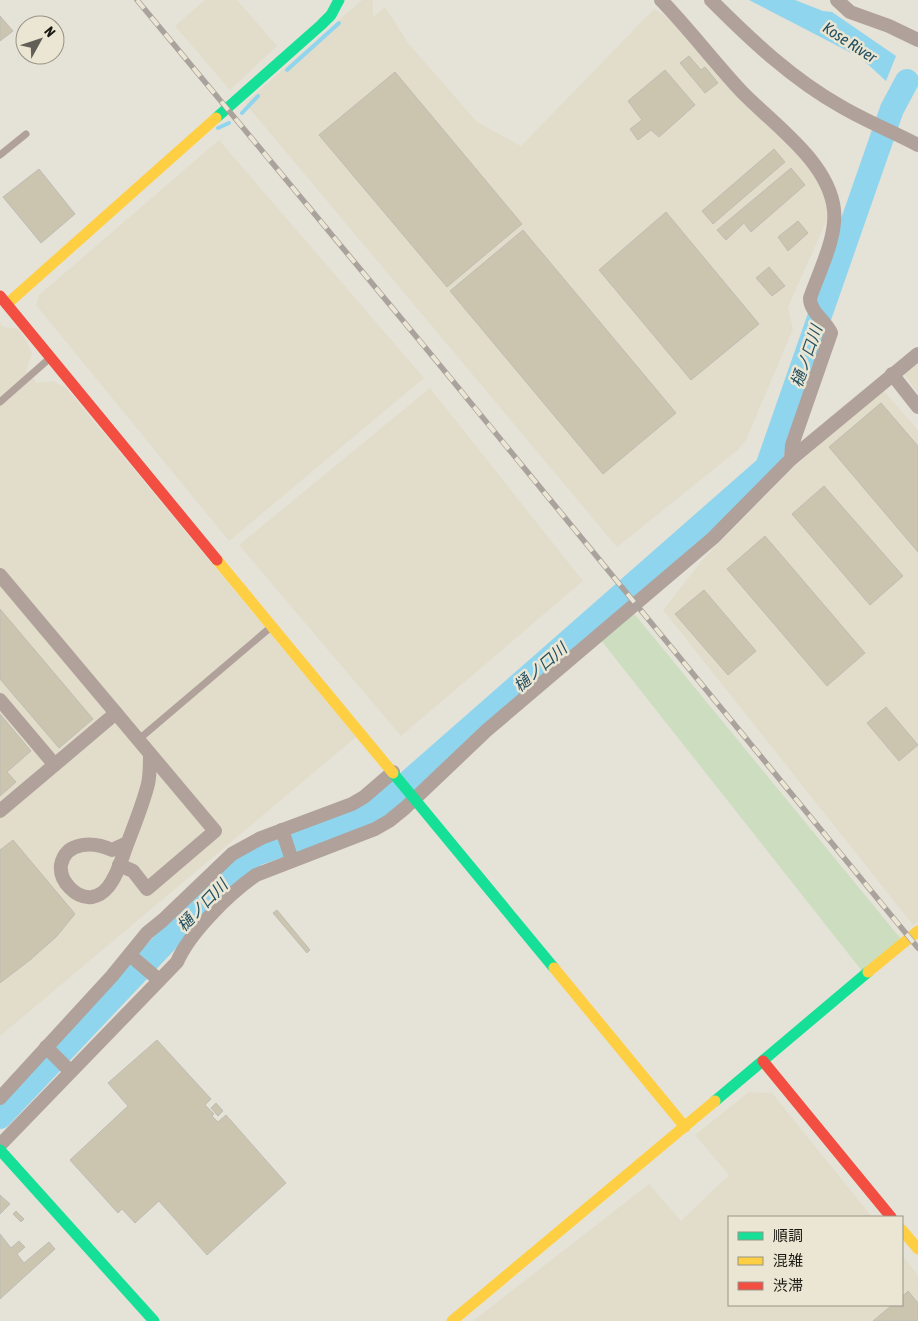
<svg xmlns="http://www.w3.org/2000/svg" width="918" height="1321" font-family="'Asap Condensed','Noto Sans JP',sans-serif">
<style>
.built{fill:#e2ddca}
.green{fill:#cddec0}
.water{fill:#90d5ee}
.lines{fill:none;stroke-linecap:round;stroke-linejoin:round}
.stream{stroke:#90d5ee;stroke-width:4}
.river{stroke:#90d5ee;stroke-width:24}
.building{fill:#cbc5b0;stroke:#bebcb4}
.lane{stroke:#b0a19b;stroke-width:7}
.street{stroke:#b0a19b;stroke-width:14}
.fast{stroke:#16e098;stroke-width:11}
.slow{stroke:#ffcf43;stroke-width:11}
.jam{stroke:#f24e42;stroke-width:11}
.rail-casing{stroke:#aaa29c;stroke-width:5.5}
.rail{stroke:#eae6d3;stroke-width:4;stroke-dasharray:11;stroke-linecap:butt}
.labels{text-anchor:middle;stroke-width:5;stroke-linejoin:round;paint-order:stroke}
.water-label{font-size:16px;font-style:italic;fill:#234f60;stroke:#eae6d3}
</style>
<rect width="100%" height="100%" fill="#e5e2d8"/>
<g class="built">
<polygon points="205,0 237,0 277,46 230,90 175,26"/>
<polygon points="362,0 372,0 373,1 373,17 385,7 408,43 477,122 521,146 654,9 671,19 770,124 808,167 827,196 827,220 788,307 793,329 746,440 739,449 617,547 245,103"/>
<polygon points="219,140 424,378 229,541 36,305 39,295"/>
<polygon points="0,323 3,327 18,329 26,340 32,353 26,371 37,383 53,381 66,388 356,737 0,1036"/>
<polygon points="918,363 918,393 904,374"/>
<polygon points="430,388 583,581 401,736 239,545"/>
<polygon points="882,389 918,430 918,921 913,925 663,610 704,558 793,468"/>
<polygon points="749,1092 772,1093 872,1217 729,1217 729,1305 902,1305 902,1255 918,1275 918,1321 473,1321 649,1184 681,1221 729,1175 695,1135"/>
</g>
<polygon class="green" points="632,611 901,939 862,971 600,639"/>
<polygon class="water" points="749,0 795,0 823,11 832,12 896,56 886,81 861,58"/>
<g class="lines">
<g class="stream">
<polyline points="287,70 339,23"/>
<polyline points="242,113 258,96"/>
<polyline points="218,128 229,123"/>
</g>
<polyline class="river" points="0,1117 207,898 236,870 256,854 359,819 382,805 767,467 892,109 907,81"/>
</g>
<g class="building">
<polygon points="0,16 13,31 0,41"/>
<polygon points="689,56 701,70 705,67 718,83 705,93 680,63"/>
<polygon points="665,70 695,105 659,137 651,130 638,140 630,129 642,120 628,101"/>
<polygon points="395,72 522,224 447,287 319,135"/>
<polygon points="774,149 785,162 713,224 702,211"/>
<polygon points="791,168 805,185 751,232 744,223 726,240 717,230"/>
<polygon points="39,169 75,214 41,243 3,197"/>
<polygon points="666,212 759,324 691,380 599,270"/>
<polygon points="798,221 808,233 788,251 778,237"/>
<polygon points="523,230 676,413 603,474 450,291"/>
<polygon points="769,267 785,286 772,296 756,278"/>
<polygon points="881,403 918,446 918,552 829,447"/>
<polygon points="824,486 903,576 870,605 792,514"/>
<polygon points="765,536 865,653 827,686 727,569"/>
<polygon points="704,590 756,651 728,675 675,614"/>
<polygon points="0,609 93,719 59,748 0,679"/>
<polygon points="886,707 918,745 899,761 867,723"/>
<polygon points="0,714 31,751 7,772 16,782 0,796"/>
<polygon points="13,840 75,914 56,937 30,960 0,983 0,850"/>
<polygon points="277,910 310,950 307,953 273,913"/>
<polygon points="157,1040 211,1099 205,1105 214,1114 212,1116 218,1122 226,1115 286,1183 207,1255 159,1201 135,1223 122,1209 118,1213 70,1160 128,1106 108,1083"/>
<polygon points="216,1103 223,1111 218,1116 211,1108"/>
<polygon points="0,1195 10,1204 0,1214"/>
<polygon points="16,1211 24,1219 21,1222 13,1214"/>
<polygon points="0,1234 11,1248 19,1241 25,1247 17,1254 24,1263 49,1242 55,1249 0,1299"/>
<polygon points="908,1291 918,1303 918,1321 873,1321 892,1305 902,1305 902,1297"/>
</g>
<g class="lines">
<g class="lane">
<polyline points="0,155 26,134"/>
<polyline points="0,402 50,358"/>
<polyline points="138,740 271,627"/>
</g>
<g class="street">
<path d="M661,0C689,29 714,62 742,92C773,124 829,162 834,210C837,237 819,272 810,298C810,312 825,320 831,333L792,445L791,459"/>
<path d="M711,0C751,40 792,79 842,107C866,121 893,132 918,145"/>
<polyline points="837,0 850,12 889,26 918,40"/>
<polyline points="892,374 918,407"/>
<polyline points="0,575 215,831 147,889 133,871 119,865"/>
<polyline points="0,700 54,764"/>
<polyline points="0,811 116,713"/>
<polyline points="282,830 292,860"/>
<path d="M127,843L112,850C95,842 66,840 61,865C59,881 76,899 92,897C98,896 104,892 108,887C118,875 122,857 128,842C135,823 143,804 148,784C150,775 150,764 150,754"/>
<polyline points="130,955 159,980"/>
<polyline points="46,1047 70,1071"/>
<polyline points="0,1098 112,976 147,933 163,920 232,854 261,838 352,804 364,797 393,772"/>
<path d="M0,1145L177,962C190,932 229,894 256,875L375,829L389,821L405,808L487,730L713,538L791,459L918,354"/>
</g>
<g class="fast">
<polyline points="216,118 321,25 331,15 339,0"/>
<polyline points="393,773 554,968"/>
<polyline points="715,1101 868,972"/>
<polyline points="0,1150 154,1321"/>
</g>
<g class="slow">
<polyline points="7,304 216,118"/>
<polyline points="217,560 393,773"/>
<polyline points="554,968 685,1127"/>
<polyline points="868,972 918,931"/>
<polyline points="902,1230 918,1249"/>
<polyline points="452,1321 715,1101"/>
</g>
<g class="jam">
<polyline points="0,296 217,560"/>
<polyline points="763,1061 891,1217"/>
</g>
<g class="rail-casing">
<polyline id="rail" points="137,0 429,352 918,948"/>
</g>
<use href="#rail" class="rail"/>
</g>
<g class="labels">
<g class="water-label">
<text transform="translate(850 42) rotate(33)" y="6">Kose River</text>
<text transform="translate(806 356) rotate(-71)" y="6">樋ノ口川</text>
<text transform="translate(540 667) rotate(-41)" y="6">樋ノ口川</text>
<text transform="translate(202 905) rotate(-46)" y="6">樋ノ口川</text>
</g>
</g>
<rect x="728" y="1216" width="175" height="90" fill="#eae6d3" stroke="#979486"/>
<rect x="738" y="1232" width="25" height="8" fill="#16e098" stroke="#979486"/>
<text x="773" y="1241" font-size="15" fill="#1b1913">順調</text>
<rect x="738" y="1257" width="25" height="8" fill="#ffcf43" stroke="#979486"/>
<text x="773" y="1266" font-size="15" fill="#1b1913">混雑</text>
<rect x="738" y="1282" width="25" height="8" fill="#f24e42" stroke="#979486"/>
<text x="773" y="1291" font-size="15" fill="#1b1913">渋滞</text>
<g transform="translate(40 40) rotate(50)"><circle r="24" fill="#eae6d3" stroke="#979486"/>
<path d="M0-4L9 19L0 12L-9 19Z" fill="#625f58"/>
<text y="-8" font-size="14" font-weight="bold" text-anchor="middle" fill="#1b1913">N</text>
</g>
</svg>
